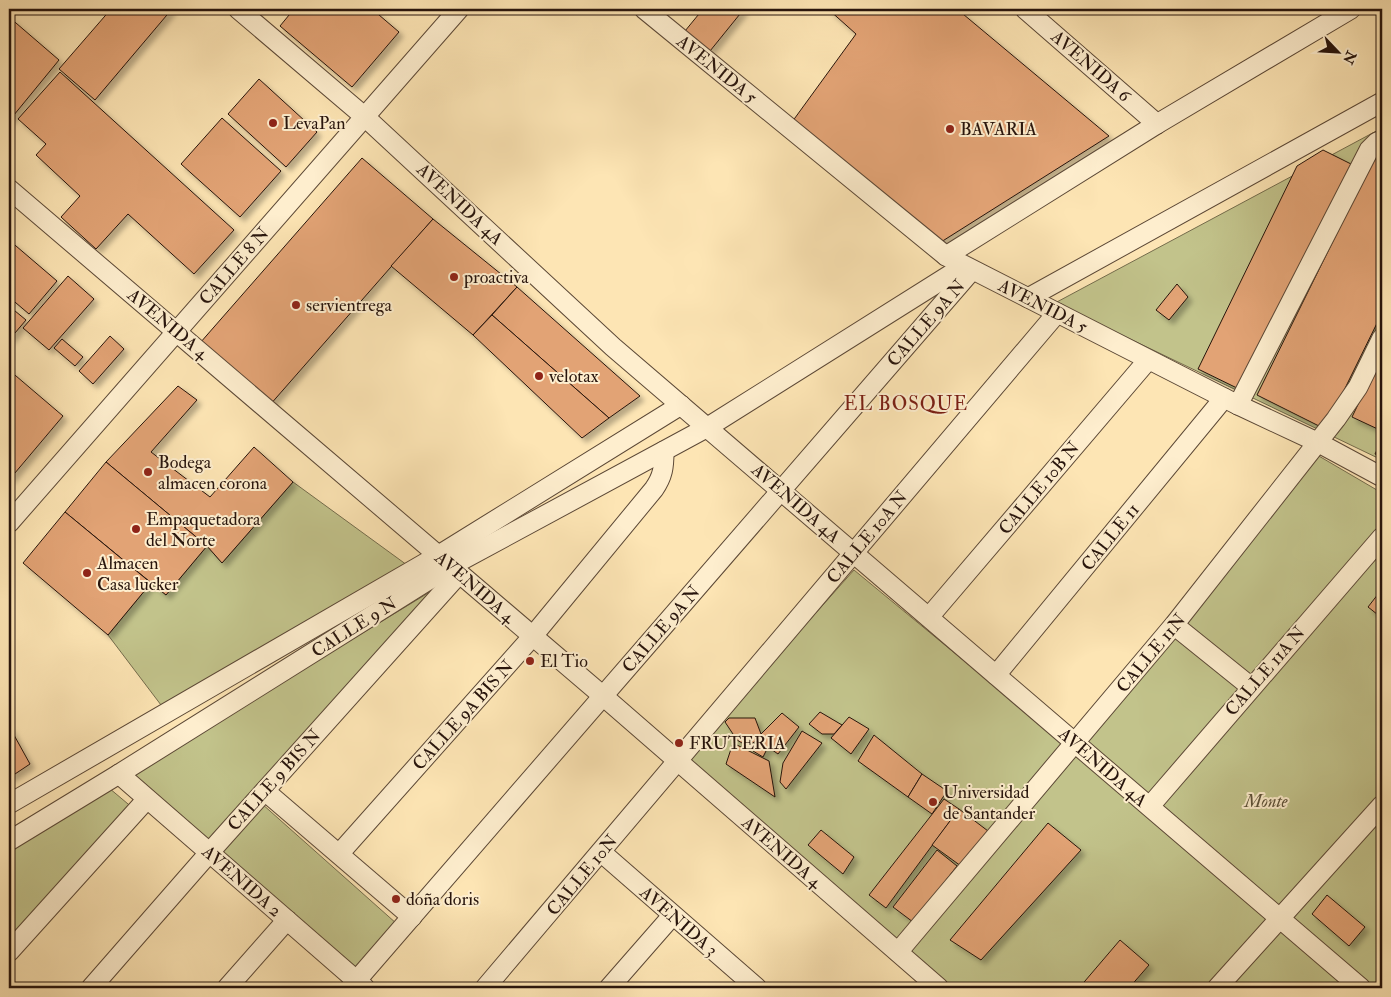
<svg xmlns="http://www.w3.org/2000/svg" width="1391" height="997" font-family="'IM FELL Double Pica',serif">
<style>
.green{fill:#c2c38b;stroke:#746c4c}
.building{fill:#e2a374;stroke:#27140c;filter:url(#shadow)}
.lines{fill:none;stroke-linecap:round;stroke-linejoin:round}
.minor-casing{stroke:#5c4836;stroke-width:21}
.minor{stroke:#feeece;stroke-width:19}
.poi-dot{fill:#8f2418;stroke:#feeece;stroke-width:2}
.labels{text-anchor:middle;stroke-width:4;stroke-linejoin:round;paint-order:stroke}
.street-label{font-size:18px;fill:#27140c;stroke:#feeece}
.poi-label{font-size:18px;fill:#27140c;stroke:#feeece;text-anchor:start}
.park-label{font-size:18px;font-style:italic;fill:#5d5138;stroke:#feeece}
.neighbourhood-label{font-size:19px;letter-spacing:1px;fill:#7a1f14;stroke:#feeece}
</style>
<defs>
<filter id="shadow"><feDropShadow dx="4.5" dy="4.5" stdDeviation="2.5" flood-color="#0004"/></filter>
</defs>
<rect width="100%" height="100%" fill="#fde5b4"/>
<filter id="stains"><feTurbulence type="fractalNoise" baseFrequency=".004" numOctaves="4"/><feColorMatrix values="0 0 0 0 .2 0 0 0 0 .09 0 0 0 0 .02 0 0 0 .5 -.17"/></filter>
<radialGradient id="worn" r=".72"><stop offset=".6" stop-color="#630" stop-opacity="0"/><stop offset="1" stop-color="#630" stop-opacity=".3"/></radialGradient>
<g class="green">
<polygon points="1382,128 1382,460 1055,303"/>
<polygon points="1312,452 1382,493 1382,988 936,988 679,767 854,570 1066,745"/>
<polygon points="293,482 407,565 161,705 108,635 151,583 166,595 207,546 222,563"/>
<polygon points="456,576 261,803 397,924 355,978 128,776"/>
<polygon points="109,788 134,809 9,944 9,850"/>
</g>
<g class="building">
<polygon points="111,9 172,9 95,100 59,69"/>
<polygon points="294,9 372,9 399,32 352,87 280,26"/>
<polygon points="703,9 744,9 710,51 685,31"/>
<polygon points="828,9 957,9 1109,136 941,242 792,122 856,34"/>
<polygon points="9,17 59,60 9,121"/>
<polygon points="60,72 234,230 194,274 128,214 96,249 61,217 80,196 36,155 46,144 18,119"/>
<polygon points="259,79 317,132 286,167 228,114"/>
<polygon points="222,118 281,171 240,217 181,164"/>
<polygon points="1382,142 1382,313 1325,429 1257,395"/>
<polygon points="1323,150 1351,164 1241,390 1198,369 1297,166"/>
<polygon points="362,158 433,219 269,406 200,343"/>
<polygon points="433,219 517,287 473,335 391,266"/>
<polygon points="9,240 57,281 29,314 9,297"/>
<polygon points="68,276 94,299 49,350 23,328"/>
<polygon points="1177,284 1188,297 1169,320 1156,310"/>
<polygon points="517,287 640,396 609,418 492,315"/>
<polygon points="9,306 26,320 9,340"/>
<polygon points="492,315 609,418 582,438 473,335"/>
<polygon points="110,336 124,349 93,384 79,371"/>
<polygon points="62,339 83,357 75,366 54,348"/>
<polygon points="1382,355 1382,431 1352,417"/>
<polygon points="9,370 63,416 9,480"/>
<polygon points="178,386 197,400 151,452 210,497 254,447 293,482 222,563 207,546 106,462"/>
<polygon points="1382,440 1382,457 1375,454"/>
<polygon points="106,462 207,546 166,595 65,512"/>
<polygon points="65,512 151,583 108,635 23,563"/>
<polygon points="1382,589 1382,618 1368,607"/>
<polygon points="820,712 842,725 834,734 822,734 809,724"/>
<polygon points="782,713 799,727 778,754 768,747 763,757 753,751 761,734"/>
<polygon points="849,717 869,729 851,754 831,738"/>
<polygon points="729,718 755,718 761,734 758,740 747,746 737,740 725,722"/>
<polygon points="9,726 30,764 9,778"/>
<polygon points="802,731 822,743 786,789 780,782 783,763"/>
<polygon points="874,735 922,774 908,797 858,761"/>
<polygon points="733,743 769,761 775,797 726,764"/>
<polygon points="922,774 947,791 932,814 908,797"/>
<polygon points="944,799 959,809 886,908 869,895"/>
<polygon points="959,809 988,831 961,866 932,845"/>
<polygon points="1048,823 1081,850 981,960 950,940"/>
<polygon points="821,830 854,857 843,874 808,845"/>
<polygon points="937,850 957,866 913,922 893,907"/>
<polygon points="1327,895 1365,927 1349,946 1312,914"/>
<polygon points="1120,940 1149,965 1129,988 1079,988"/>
</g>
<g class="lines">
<g class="minor-casing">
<g id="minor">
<polyline points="238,9 365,117 613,347 1361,988"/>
<polyline points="644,9 946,256 1238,405 1317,442 1382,477"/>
<polyline points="1025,9 1157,124"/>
<polyline points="9,189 603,696 939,988"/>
<polyline points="946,256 1157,124 1351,9"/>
<polyline points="1028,298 1382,102"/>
<polyline points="1238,405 1369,150 1377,142 1382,140"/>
<polyline points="9,523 459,9"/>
<polyline points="929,617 1148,360"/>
<polyline points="1174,625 1251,687"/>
<polyline points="996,675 1224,398"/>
<polyline points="119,774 365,988"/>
<polyline points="265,791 412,917"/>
<polyline points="9,804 439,555 681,405"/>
<polyline points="1150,806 1382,537"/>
<polyline points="9,841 119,774 451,566 708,427 964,266"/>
<polyline points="601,852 757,988"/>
<path d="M339,854L532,637L654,489C663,476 664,467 664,451"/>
<polyline points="9,952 147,799"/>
<polyline points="898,952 1174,625 1336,419 1358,387 1382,338"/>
<polyline points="91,988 209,853 459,574"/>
<polyline points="227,988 287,920"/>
<polyline points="350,988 972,270"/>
<polyline points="485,988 1057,313"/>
<polyline points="609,988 672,916"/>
<polyline points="1217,988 1382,805"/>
</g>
</g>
<use href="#minor" class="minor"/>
</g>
<g class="poi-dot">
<circle cx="273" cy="123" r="5"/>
<circle cx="950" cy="129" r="5"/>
<circle cx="454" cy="277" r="5"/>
<circle cx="296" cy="305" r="5"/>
<circle cx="539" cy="376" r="5"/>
<circle cx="148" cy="472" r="5"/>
<circle cx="136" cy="529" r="5"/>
<circle cx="87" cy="573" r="5"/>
<circle cx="530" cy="661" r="5"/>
<circle cx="679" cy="743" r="5"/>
<circle cx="933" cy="802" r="5"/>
<circle cx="396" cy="899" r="5"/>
</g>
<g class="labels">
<g class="street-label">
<text transform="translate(1091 66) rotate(41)" y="6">AVENIDA 6</text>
<text transform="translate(717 69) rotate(39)" y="6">AVENIDA 5</text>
<text transform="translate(460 204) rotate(43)" y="6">AVENIDA 4A</text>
<text transform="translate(234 266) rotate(-49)" y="6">CALLE 8 N</text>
<text transform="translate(1043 306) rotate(27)" y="6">AVENIDA 5</text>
<text transform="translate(926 323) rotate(-49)" y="6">CALLE 9A N</text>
<text transform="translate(168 324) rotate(40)" y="6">AVENIDA 4</text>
<text transform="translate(1039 488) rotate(-50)" y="6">CALLE 10B N</text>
<text transform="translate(796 503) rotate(41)" y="6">AVENIDA 4A</text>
<text transform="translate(867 537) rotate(-50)" y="6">CALLE 10A N</text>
<text transform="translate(1110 537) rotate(-51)" y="6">CALLE 11</text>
<text transform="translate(475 587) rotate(41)" y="6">AVENIDA 4</text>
<text transform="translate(354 627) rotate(-32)" y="6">CALLE 9 N</text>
<text transform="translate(661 629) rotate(-49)" y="6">CALLE 9A N</text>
<text transform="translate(1151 653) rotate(-50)" y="6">CALLE 11N</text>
<text transform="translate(1265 671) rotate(-49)" y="6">CALLE 11A N</text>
<text transform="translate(463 715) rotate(-48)" y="6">CALLE 9A BIS N</text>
<text transform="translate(1103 767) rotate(41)" y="6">AVENIDA 4A</text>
<text transform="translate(274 780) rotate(-48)" y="6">CALLE 9 BIS N</text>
<text transform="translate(782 852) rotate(41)" y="6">AVENIDA 4</text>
<text transform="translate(582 875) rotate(-50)" y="6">CALLE 10N</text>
<text transform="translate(242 881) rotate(41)" y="6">AVENIDA 2</text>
<text transform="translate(679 921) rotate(41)" y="6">AVENIDA 3</text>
</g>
<g class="poi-label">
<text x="283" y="129">LevaPan</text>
<text x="960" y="135">BAVARIA</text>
<text x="464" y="283">proactiva</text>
<text x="306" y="311">servientrega</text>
<text x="549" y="382">velotax</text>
<text x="158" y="468">Bodega<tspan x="158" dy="21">almacen corona</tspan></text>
<text x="146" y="525">Empaquetadora<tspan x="146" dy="21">del Norte</tspan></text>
<text x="97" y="569">Almacen<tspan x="97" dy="21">Casa lucker</tspan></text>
<text x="540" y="667">El Tio</text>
<text x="689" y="749">FRUTERIA</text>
<text x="943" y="798">Universidad<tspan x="943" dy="21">de Santander</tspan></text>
<text x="406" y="905">doña doris</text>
</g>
<g class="park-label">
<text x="1266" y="807">Monte</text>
</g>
<g class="neighbourhood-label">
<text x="906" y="410">EL BOSQUE</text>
</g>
</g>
<rect width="1391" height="997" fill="none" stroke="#fde5b4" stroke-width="30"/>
<rect x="10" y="10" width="1371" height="977" fill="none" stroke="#27140c" stroke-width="2.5"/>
<rect x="15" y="15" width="1361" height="967" fill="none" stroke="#27140c"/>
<g transform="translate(1338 52) rotate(115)" stroke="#feeece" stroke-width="4" paint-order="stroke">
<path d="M0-4L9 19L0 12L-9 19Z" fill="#27140c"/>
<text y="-8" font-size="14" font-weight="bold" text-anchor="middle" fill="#27140c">N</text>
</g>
<rect width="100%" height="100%" filter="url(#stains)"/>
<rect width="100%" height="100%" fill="url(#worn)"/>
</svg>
